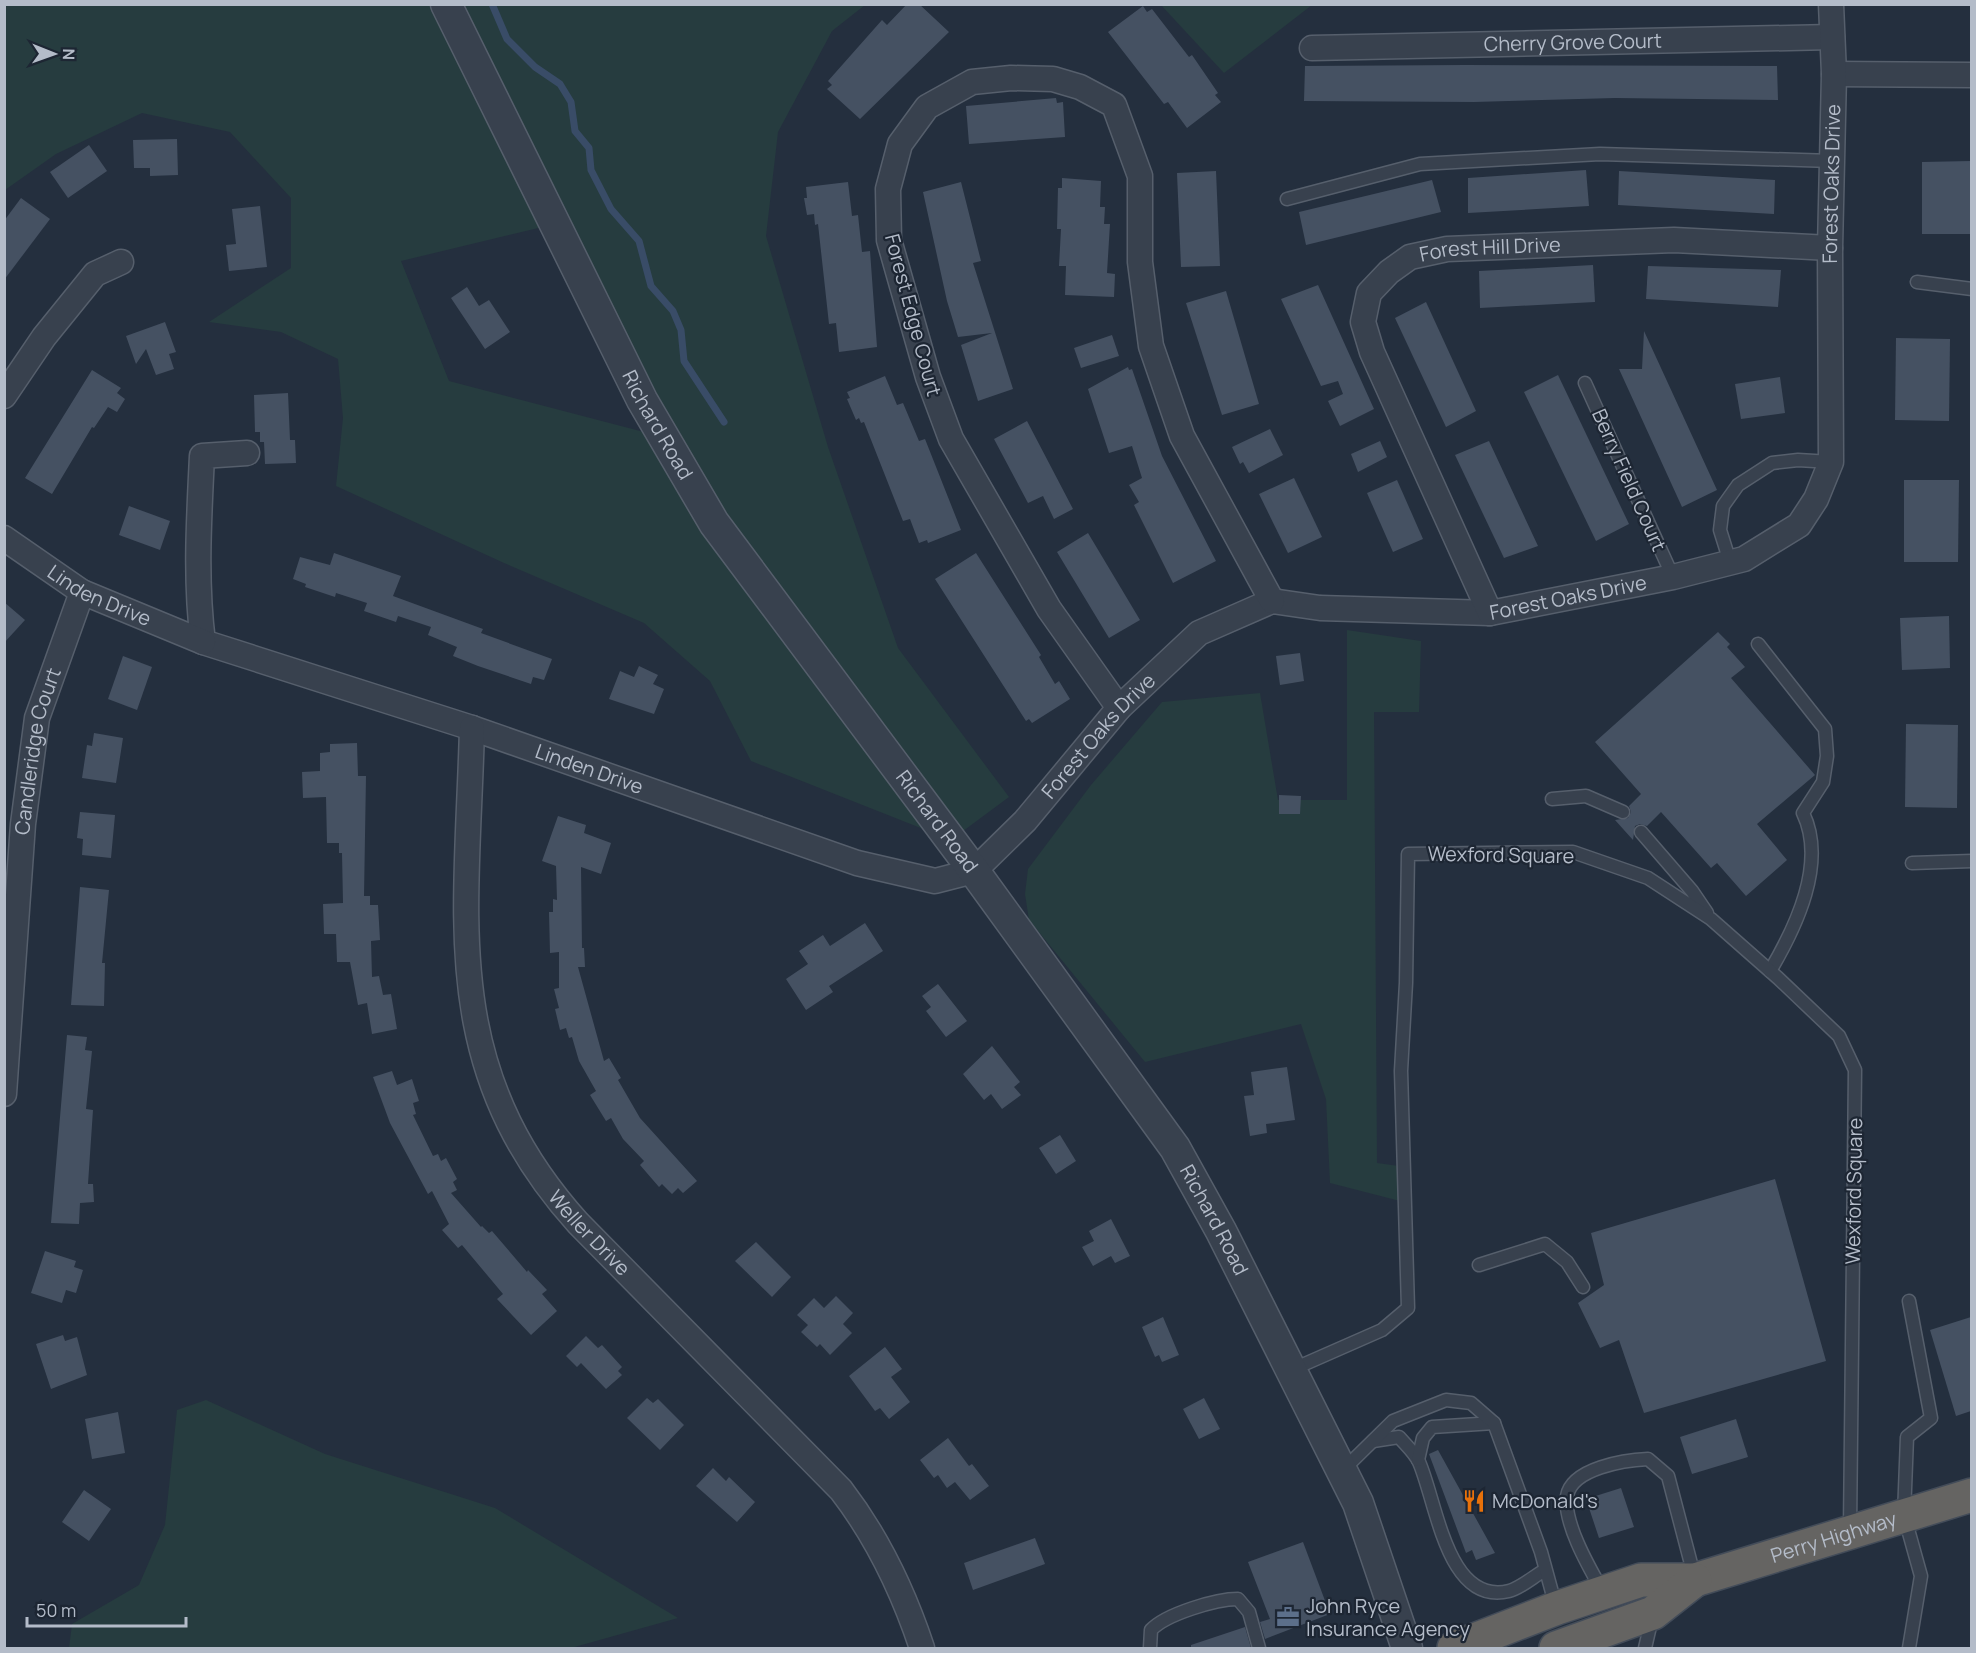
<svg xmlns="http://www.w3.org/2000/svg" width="1976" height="1653" font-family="Manrope,sans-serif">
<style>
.green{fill:#263c3f;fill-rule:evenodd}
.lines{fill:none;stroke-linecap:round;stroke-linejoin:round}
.stream{stroke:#394c67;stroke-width:7}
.building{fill:#455162}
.service-casing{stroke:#565f6c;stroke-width:15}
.minor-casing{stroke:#565f6c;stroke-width:27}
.tertiary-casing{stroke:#565f6c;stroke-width:33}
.trunk-casing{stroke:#434c59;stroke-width:36}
.service{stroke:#38414e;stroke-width:12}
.minor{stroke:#38414e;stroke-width:24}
.tertiary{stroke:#38414e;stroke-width:30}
.trunk{stroke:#656462;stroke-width:33}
.labels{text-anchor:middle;stroke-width:4.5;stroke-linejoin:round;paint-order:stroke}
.street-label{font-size:20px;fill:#b4bcc9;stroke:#1d2633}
.poi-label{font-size:20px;fill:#b4bcc9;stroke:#1d2633;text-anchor:start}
</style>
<rect width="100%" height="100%" fill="#242f3e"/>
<g class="green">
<path d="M5,5H865L832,31L778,132L766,236L828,447L898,648L1009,797L951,840L751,761L710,681L644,623L504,563L336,486L343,418L338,359L281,332L209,322L291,268V198L230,132L142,113L56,154L5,190ZM555,224L663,437L449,381L401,261Z"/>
<polygon points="1161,5 1312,5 1224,73"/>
<polygon points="1347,630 1421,641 1419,712 1374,712 1377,1163 1399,1166 1400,1201 1330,1183 1326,1099 1301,1024 1145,1062 1029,920 1025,894 1028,869 1091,785 1162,702 1260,693 1278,800 1347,800"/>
<polygon points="206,1400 325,1454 495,1508 678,1618 571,1648 69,1648 72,1624 139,1585 165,1525 177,1410"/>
</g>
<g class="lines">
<polyline class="stream" points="492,4 507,39 535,67 560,84 571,102 575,131 589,148 591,170 611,209 639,241 651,286 673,311 681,330 684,361 724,422"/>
</g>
<g class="building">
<polygon points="907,4 919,4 949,32 860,119 827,89 832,85 828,81 882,20 887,25"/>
<polygon points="1143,6 1147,12 1152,9 1189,57 1192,55 1218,93 1215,95 1221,102 1187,128 1168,102 1164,104 1108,32"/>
<polygon points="1466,65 1777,66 1778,100 1615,98 1474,102 1304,101 1305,66"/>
<polygon points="1056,98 1057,103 1063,102 1065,137 969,144 966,106"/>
<polygon points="177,139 178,175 150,176 150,168 134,168 133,140"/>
<polygon points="89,145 107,171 68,198 50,172"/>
<polygon points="1971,161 1971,234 1922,234 1922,162"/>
<polygon points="1586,170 1589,206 1468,213 1468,178"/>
<polygon points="1216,171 1220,266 1181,267 1177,173"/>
<polygon points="1619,171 1775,180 1774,214 1618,205"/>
<polygon points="1062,178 1101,181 1100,207 1105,207 1104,224 1110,224 1107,273 1115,274 1114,297 1065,295 1066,266 1059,266 1061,229 1057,229 1058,188 1062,188"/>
<polygon points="1432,180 1441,212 1306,245 1299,212"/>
<polygon points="848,182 852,216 858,215 862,252 870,251 877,347 839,352 836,323 829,324 818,224 815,225 814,214 807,215 804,198 807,198 806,187"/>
<polygon points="961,182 981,261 973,263 1013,389 978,401 961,345 992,333 958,337 947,301 923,192"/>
<polygon points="21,198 50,219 4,280 4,221"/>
<polygon points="260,206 267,267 229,271 226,245 236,244 232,209"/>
<polygon points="1593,265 1595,302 1480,308 1479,271"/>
<polygon points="1648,266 1781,270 1778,307 1646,299"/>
<polygon points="1318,285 1374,409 1340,426 1328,401 1343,394 1338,381 1321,386 1281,299"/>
<polygon points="467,287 479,306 489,300 510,332 485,349 451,298"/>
<polygon points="1226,291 1259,404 1222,415 1186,303"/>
<polygon points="1426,302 1476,411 1446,427 1395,318"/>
<polygon points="165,322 176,352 169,354 174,369 156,375 146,349 136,364 126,336"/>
<polygon points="1644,331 1717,490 1682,507 1619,369 1642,369"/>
<polygon points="1112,335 1119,356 1081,368 1074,348"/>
<polygon points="1896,338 1950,339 1949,421 1895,420"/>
<polygon points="1128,367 1129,370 1132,369 1162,456 1216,561 1173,583 1134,505 1139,502 1129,485 1142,478 1132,446 1109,453 1088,389"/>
<polygon points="92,370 121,388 117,393 125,399 117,412 108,407 94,428 92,427 52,494 25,478"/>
<polygon points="1558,375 1629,524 1596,541 1524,392"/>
<polygon points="885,376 897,405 903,403 919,441 925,439 961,530 928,543 927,540 919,543 910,519 903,521 864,422 861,423 859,418 856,420 847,399 850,398 847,392"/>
<polygon points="1780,377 1785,413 1741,419 1735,384"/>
<polygon points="288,393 290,440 295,440 296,463 265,464 264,442 260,442 260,432 255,432 254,395"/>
<polygon points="1027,421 1073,509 1054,519 1043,496 1028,503 994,439"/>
<polygon points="1270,429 1283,455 1249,473 1243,462 1240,464 1232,447"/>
<polygon points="1380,441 1387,457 1358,472 1351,454"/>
<polygon points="1489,441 1538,546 1504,558 1455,455"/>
<polygon points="1294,478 1322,537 1288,553 1259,494"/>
<polygon points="1397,480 1423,539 1393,552 1367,493"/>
<polygon points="1904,480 1959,480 1958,562 1904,562"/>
<polygon points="129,506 170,521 160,550 119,535"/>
<polygon points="1088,533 1140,620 1109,638 1057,552"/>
<polygon points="334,553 401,576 393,596 483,629 481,633 552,659 544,680 533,677 531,684 478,666 453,656 457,647 428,635 431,627 398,616 396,622 364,611 367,603 336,593 335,597 305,587 306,584 293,579 300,557 330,565"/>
<polygon points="976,553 1041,655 1039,657 1055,684 1059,681 1070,699 1032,723 1029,719 1026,721 935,579"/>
<polygon points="4,602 25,620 4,643"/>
<polygon points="1949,616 1950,668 1902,670 1900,618"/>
<polygon points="1718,632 1730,644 1727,647 1745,667 1731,678 1815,775 1757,824 1787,860 1746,896 1717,863 1711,868 1661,812 1647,826 1640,824 1635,826 1633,840 1615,820 1628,818 1631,812 1629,806 1641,794 1595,742"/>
<polygon points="1300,653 1304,681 1280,685 1276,656"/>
<polygon points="123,656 152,667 137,710 108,699"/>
<polygon points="639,666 658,675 653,684 664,689 654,714 609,699 620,671 634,677"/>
<polygon points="1906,724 1958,725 1957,808 1905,807"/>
<polygon points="94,733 123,738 116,783 82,778 87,745 92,746"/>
<polygon points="357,743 358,776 366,776 364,896 370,896 370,905 378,905 380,940 371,941 372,977 379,976 383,995 391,994 397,1029 372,1034 367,1003 358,1005 350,962 337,962 336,934 324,934 323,904 343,903 342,853 339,853 339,843 327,843 326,797 303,798 302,772 320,771 320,753 330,752 330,744"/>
<polygon points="1279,795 1301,796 1300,814 1279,814"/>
<polygon points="80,812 115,815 111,858 82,855 83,839 77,838"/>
<polygon points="558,816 586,825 584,833 611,843 601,874 581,867 582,948 584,948 585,967 578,967 604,1061 609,1058 621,1078 618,1080 640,1118 697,1181 683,1193 678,1188 672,1194 662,1184 659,1187 640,1165 644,1161 623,1139 611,1118 606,1121 590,1095 596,1091 579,1061 572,1037 569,1038 566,1028 560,1030 555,1009 559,1008 554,989 559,988 559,952 550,953 549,912 553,912 553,899 557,900 556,866 542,861"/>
<polygon points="80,887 109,890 102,963 105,963 104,1006 71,1005"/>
<polygon points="865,923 883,951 829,986 833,992 806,1010 786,979 808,964 799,951 823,935 830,946"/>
<polygon points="938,984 967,1021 946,1037 926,1011 931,1007 922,996"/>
<polygon points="67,1035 87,1037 85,1050 92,1051 86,1109 93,1110 88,1184 93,1184 94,1202 80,1203 79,1224 51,1223"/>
<polygon points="992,1046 1020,1082 1014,1087 1021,1095 1002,1109 991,1094 984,1100 963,1074"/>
<polygon points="1287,1067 1295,1120 1266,1124 1267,1133 1250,1136 1244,1096 1254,1095 1251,1072"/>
<polygon points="392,1071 397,1085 412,1079 419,1101 413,1103 416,1114 413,1115 433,1156 438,1154 441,1161 446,1158 457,1179 453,1182 457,1190 451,1193 481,1227 482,1226 489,1233 492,1231 527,1272 528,1270 547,1290 542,1294 557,1311 531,1335 497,1299 503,1294 462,1245 458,1248 442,1230 449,1224 432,1191 428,1194 390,1123 373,1077"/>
<polygon points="1060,1135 1076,1161 1056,1174 1039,1148"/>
<polygon points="1775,1179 1826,1361 1644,1413 1619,1340 1600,1348 1578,1303 1604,1285 1591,1233"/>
<polygon points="1111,1219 1130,1256 1115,1263 1111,1256 1093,1266 1082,1247 1094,1241 1089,1231"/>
<polygon points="756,1242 791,1277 772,1297 735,1261"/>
<polygon points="45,1251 76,1261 74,1267 83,1270 76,1293 66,1290 62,1303 31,1293"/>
<polygon points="836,1296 853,1313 843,1324 852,1333 830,1355 820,1344 817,1347 801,1332 808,1325 797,1315 814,1298 824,1308"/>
<polygon points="1163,1317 1179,1355 1162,1362 1159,1355 1155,1357 1142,1327"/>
<polygon points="1971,1317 1971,1411 1956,1416 1930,1330"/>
<polygon points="63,1335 65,1341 77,1337 87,1375 51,1389 36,1344"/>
<polygon points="586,1336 598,1348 602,1345 622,1367 618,1371 622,1375 606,1389 581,1363 577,1367 566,1356"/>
<polygon points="885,1347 902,1369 891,1377 910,1402 889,1419 880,1408 875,1411 849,1376"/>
<polygon points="647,1398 653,1403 658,1399 684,1425 660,1450 627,1418"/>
<polygon points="1204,1398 1220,1429 1199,1439 1183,1409"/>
<polygon points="118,1412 125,1453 92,1459 85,1419"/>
<polygon points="1736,1419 1748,1457 1692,1474 1680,1437"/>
<polygon points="948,1438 969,1466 972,1464 989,1486 970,1500 955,1482 947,1488 938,1475 934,1478 920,1460"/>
<polygon points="1438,1450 1495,1553 1476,1560 1472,1550 1466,1553 1429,1454"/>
<polygon points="713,1468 726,1481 729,1477 755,1502 737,1522 696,1486"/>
<polygon points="1621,1488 1634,1527 1599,1538 1586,1499"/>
<polygon points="84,1490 111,1509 89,1541 62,1522"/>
<polygon points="1035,1538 1045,1564 973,1590 964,1563"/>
<polygon points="1303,1542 1330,1614 1265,1639 1260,1622 1270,1619 1248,1562"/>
<polygon points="1245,1627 1251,1648 1191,1648 1191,1645"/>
</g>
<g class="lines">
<g class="service-casing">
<g id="service">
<polyline points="1287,199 1420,164 1600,154 1832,161"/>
<polyline points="1917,282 1972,289"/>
<polyline points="1585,383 1673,577"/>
<polyline points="1730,562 1720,530 1723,506 1738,485 1772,463 1798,460 1831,462"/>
<path d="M1758,644L1825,729L1827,756L1823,782L1803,813C1827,863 1796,927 1770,971"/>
<polyline points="1552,799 1586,796 1623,812"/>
<polyline points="1641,832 1692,891 1707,913"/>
<polyline points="1912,863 1972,861"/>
<polyline points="1479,1265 1545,1244 1567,1262 1583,1287"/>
<polyline points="1291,1370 1382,1330 1408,1308 1401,1071 1406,983 1408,854 1573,852 1648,878 1711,919 1778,978 1839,1036 1855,1070 1850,1529"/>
<path d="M1373,1441L1399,1437C1406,1445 1415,1453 1419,1462C1437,1503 1447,1606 1509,1591C1521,1588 1534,1576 1545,1570"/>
<polyline points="1418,1460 1423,1438 1432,1427 1494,1423"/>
<polyline points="1342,1471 1393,1421 1446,1400 1471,1403 1494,1423 1541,1552 1556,1607"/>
<path d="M1603,1592C1590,1569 1563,1523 1567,1496C1572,1468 1625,1460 1648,1459L1668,1476L1695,1579"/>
<path d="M1150,1648L1151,1630C1166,1614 1216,1599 1238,1599L1249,1612L1259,1648"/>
<polyline points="1645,1648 1652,1618"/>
<polyline points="1909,1648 1921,1576 1904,1515 1907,1437 1931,1418 1909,1301"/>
</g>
</g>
<g class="minor-casing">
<g id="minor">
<path id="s1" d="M1312,48L1832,37"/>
<polyline points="1834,74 1972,75"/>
<polyline points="4,396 44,337 95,274 121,262"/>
<path id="s2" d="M247,453L202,456C199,518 195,580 203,642L472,728L857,863L935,881L974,871L1025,821L1119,708L1199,633L1272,601L1320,608L1490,613L1673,577L1744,559L1799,525L1816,499L1831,462L1830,248L1834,74L1831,4"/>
<path id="s3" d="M4,538L82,592L203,642"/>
<path id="s4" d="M1490,613L1372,352L1363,322L1369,293L1389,272L1410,257L1447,249L1674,240L1830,248"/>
<polyline points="1119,708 1049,609 951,439 928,377 889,240 888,189 900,144 927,107 972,82 1011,78 1053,79 1080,87 1114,105 1140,176 1140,262 1151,346 1182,436 1272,601"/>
<path id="s5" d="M472,728C467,921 438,1067 578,1223L841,1490C878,1538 903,1591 922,1648"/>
<path id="s6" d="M4,1094L23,824L37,718L82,592"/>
</g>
</g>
<g class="tertiary-casing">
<g id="tertiary">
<path id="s7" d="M446,4L642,400L714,523L974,871L1175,1148L1221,1231L1358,1503L1407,1648"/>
</g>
</g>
<g class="trunk-casing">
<g id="trunk">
<path id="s8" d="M1454,1648L1557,1608L1641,1580H1695L1972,1495"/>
<polyline points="1556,1648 1653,1613 1695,1580"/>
</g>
</g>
<use href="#service" class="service"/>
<use href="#minor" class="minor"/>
<use href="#tertiary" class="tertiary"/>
<use href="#trunk" class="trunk"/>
</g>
<defs>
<g id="restaurant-bare" transform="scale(1.8)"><path d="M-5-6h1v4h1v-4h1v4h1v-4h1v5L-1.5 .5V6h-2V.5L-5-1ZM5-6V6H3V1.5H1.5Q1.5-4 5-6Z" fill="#e8710a" stroke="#1d2633" stroke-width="2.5" paint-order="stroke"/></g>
<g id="office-bare" transform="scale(1.8)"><path d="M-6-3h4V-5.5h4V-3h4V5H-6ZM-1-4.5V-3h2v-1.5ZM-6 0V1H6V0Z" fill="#5c6f8a" stroke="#1d2633" stroke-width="2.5" paint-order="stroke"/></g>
</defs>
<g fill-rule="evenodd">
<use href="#restaurant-bare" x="1474" y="1501"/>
<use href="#office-bare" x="1288" y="1617"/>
</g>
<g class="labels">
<g class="street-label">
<text dy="7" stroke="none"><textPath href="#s1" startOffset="261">Cherry Grove Court</textPath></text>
<text dy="7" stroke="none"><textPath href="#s2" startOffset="2342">Forest Oaks Drive</textPath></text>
<text dy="7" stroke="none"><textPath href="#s4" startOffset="483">Forest Hill Drive</textPath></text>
<text transform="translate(913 315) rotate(75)" y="7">Forest Edge Court</text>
<text dy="7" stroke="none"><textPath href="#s7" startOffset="471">Richard Road</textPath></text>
<text transform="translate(1629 480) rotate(66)" y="7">Berry Field Court</text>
<text dy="7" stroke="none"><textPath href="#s3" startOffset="112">Linden Drive</textPath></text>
<text dy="7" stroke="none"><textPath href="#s2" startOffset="1748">Forest Oaks Drive</textPath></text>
<text dy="7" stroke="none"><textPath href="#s2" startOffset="1226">Forest Oaks Drive</textPath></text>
<text dy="7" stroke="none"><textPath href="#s6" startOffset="345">Candleridge Court</textPath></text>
<text dy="7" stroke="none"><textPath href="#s2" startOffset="638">Linden Drive</textPath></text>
<text dy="7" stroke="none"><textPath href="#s7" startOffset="957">Richard Road</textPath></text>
<text transform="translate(1501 855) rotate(1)" y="7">Wexford Square</text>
<text transform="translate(1854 1191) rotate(-89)" y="7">Wexford Square</text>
<text dy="7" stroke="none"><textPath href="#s7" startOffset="1443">Richard Road</textPath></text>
<text dy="7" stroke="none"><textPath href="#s5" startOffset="538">Weller Drive</textPath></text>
<text dy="7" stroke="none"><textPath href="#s8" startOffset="398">Perry Highway</textPath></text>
</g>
<g class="poi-label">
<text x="1492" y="1508">McDonald's</text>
<text x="1306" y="1613">John Ryce<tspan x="1306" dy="23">Insurance Agency</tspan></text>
</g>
</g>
<rect width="1976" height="1653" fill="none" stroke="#b4bcc9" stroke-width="12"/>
<g transform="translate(54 54) rotate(91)" stroke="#1d2633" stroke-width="4.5" paint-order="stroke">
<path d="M0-4.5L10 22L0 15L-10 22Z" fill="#b4bcc9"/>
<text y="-9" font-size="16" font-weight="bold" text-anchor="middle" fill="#b4bcc9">N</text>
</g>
<path d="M27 1617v9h159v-9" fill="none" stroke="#b4bcc9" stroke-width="3"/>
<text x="36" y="1617" font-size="18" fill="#b4bcc9" stroke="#1d2633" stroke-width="4.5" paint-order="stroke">50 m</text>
</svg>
